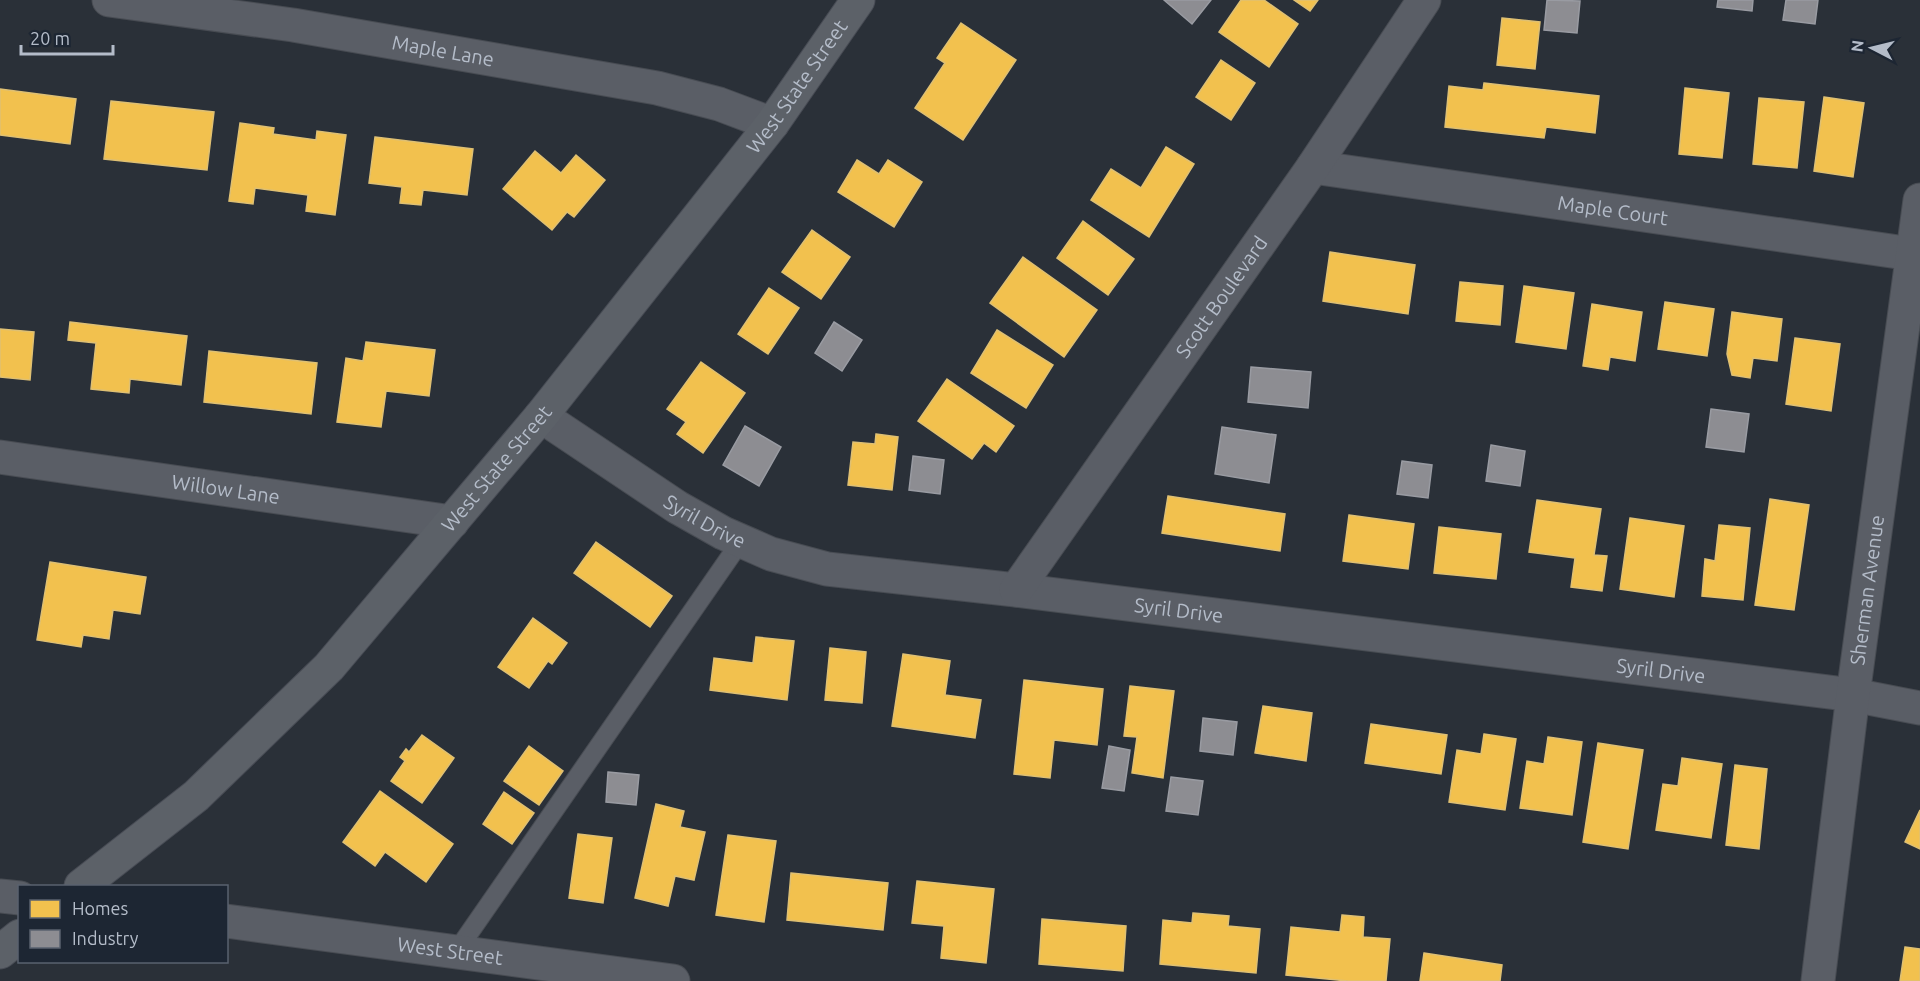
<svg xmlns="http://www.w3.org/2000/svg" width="1920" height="981" font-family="Ubuntu,sans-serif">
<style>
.homes{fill:#f2c14e;stroke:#dfc073;stroke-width:1.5}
.industry{fill:#8d8d92;stroke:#999ba2;stroke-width:1.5}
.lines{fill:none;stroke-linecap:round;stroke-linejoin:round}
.lane-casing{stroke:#484c53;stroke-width:20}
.street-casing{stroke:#484c53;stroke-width:35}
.primary-casing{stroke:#484c55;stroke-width:35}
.lane{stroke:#5a5e66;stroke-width:18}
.street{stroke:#5a5e66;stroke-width:33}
.primary{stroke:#5c6168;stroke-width:33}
.labels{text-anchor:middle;stroke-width:6;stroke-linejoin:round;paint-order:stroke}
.street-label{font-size:20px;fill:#b4bcc9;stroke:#1d2633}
</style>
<rect width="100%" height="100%" fill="#2a3038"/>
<g class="homes">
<polygon points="1241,0 1264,0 1298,24 1269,67 1219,32"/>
<polygon points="1294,0 1318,0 1310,11"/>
<polygon points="1502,18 1540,22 1535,69 1497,65"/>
<polygon points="961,23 1016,60 963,140 915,108 945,63 937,58"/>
<polygon points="1221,60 1255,83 1231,120 1196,97"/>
<polygon points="1484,83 1599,96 1595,133 1546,127 1544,138 1445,127 1449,86 1483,90"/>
<polygon points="1685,88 1729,93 1722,158 1679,154"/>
<polygon points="0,89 76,99 70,144 0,135"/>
<polygon points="1824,97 1864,103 1853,177 1814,171"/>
<polygon points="1759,98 1804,102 1797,168 1753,164"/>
<polygon points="111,101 214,112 207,170 104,159"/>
<polygon points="240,123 274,128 273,134 316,140 317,131 346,135 335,215 306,211 308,195 255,188 253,204 229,201"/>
<polygon points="375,137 473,149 467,195 423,190 421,205 400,203 402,187 369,183"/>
<polygon points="1166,147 1194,164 1149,237 1091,200 1111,169 1141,188"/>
<polygon points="535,151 561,173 576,155 605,180 574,217 567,212 552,230 503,189"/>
<polygon points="857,160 879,174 888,160 922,182 894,227 838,192"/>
<polygon points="1083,221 1134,259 1108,295 1057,258"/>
<polygon points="812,230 850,257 821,299 782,272"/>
<polygon points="1330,252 1415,265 1408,314 1323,301"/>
<polygon points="1023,257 1097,310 1064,357 990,303"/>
<polygon points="1460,282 1503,286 1500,325 1456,321"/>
<polygon points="1524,286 1574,293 1566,349 1516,342"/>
<polygon points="769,288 799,308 768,354 738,334"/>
<polygon points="1665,302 1714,309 1707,356 1658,349"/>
<polygon points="1592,304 1642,312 1635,361 1610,357 1608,370 1583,366"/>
<polygon points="1732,312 1782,319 1777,361 1753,358 1750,378 1732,375 1727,354"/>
<polygon points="70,322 187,336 181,385 130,379 129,393 91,389 96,343 68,340"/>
<polygon points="0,329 34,332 30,380 0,377"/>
<polygon points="997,330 1053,365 1026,408 971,373"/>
<polygon points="1795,338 1840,344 1831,411 1786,404"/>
<polygon points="366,342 435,350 429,396 386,391 381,427 337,422 346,358 363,361"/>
<polygon points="209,351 317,363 311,414 204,402"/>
<polygon points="701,362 745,393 703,453 677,434 686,422 667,409"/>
<polygon points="947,379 1014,426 996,452 984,443 972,459 918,421"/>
<polygon points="876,434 898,437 892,490 848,485 853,442 875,444"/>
<polygon points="1168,496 1285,514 1280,551 1162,533"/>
<polygon points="1770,499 1809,505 1794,610 1755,605"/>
<polygon points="1537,500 1601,509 1594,555 1607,556 1602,591 1571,587 1575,558 1529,552"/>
<polygon points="1349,515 1414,524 1408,569 1343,561"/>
<polygon points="1630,518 1684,526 1674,597 1620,589"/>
<polygon points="1719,525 1750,528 1743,600 1702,596 1705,559 1715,561"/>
<polygon points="1439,527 1501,534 1496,579 1434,573"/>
<polygon points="596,542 672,596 650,627 574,573"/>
<polygon points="50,562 146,577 140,614 113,610 109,639 83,635 81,647 37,640"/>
<polygon points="533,618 567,643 552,664 548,661 529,688 498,667"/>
<polygon points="756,637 794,641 787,700 710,690 714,658 753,663"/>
<polygon points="830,648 866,652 862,703 825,700"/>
<polygon points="903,654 950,661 945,695 981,700 975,738 892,726"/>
<polygon points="1024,680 1103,689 1097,745 1054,740 1050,778 1014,774"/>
<polygon points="1130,686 1174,691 1163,778 1132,773 1137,737 1124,736"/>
<polygon points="1263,706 1312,713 1306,761 1255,753"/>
<polygon points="1371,724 1447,735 1441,774 1365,763"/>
<polygon points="1484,734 1516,739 1505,810 1449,802 1457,750 1481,754"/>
<polygon points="422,735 454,758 422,803 391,781 405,761 400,757 406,749 409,752"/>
<polygon points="1548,737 1582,742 1572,815 1520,808 1527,761 1544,764"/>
<polygon points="1598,743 1643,750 1628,849 1583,842"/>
<polygon points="529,746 563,771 539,805 504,781"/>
<polygon points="1682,758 1722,764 1711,838 1656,830 1663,784 1678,786"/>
<polygon points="1735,765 1767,769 1759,849 1726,845"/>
<polygon points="380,791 453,844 426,882 385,852 375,866 343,842"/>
<polygon points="504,792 534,813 512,844 483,824"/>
<polygon points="656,804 684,811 680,827 705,832 694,880 675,876 668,906 635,898"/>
<polygon points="1920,810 1920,849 1905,842"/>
<polygon points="578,834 612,838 603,903 569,898"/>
<polygon points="728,835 776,841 764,922 716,915"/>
<polygon points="791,873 888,883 883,930 787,920"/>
<polygon points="917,881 994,889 986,963 941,958 944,926 912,923"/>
<polygon points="1193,913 1229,916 1228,926 1260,929 1256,973 1160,964 1163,920 1192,923"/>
<polygon points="1342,915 1364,917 1363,937 1390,939 1386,981 1348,981 1286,975 1291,927 1340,932"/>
<polygon points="1042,919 1126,926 1123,971 1039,964"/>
<polygon points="1905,947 1920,949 1920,981 1900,981"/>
<polygon points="1424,953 1502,965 1500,981 1420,981"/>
</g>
<g class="industry">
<polygon points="1164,0 1211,0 1192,24"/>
<polygon points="1547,0 1580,1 1577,33 1544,30"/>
<polygon points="1718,0 1753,0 1752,11 1717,7"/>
<polygon points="1786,0 1818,0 1815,24 1783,20"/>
<polygon points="834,322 862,340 842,371 815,353"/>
<polygon points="1251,367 1311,372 1308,408 1248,402"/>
<polygon points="1711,409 1749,414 1744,452 1706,447"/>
<polygon points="745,426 781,447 759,486 723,465"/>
<polygon points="1222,427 1276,435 1269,483 1215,474"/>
<polygon points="1491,445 1525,451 1520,486 1486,481"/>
<polygon points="913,456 944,460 940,494 909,490"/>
<polygon points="1402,461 1432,465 1428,498 1397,494"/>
<polygon points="1203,718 1237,722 1233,755 1200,751"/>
<polygon points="1109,746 1130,750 1124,791 1102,788"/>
<polygon points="608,772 639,775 636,805 606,802"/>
<polygon points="1171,777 1203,781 1198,815 1166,811"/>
</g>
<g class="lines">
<g class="lane-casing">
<polyline id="lane" points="456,952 741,541"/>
</g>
<g class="street-casing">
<g id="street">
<path id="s1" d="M109,0L293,25L657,88L719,104L772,124"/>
<path id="s2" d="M1313,167L1912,254"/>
<path id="s3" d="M541,416L677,507L723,533L771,554L827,569L1016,590L1853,695L1920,708"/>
<path id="s4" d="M0,457L452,522"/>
<path id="s5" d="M1016,590L1313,167L1424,0"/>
<polyline points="0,896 20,898"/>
<path id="s6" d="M226,921L673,981"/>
<path id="s7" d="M1818,981L1853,695L1920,200"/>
</g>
</g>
<g class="primary-casing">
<g id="primary">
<path id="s8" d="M81,886L196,796L329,667L541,416L772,124L858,0"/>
<polyline points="0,952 20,936"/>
</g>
</g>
<use href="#lane" class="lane"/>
<use href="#street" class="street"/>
<use href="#primary" class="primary"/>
</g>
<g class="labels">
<g class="street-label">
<text dy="7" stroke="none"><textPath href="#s1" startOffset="338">Maple Lane</textPath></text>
<text dy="7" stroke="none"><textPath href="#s8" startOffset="1077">West State Street</textPath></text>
<text dy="7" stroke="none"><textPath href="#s2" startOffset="303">Maple Court</textPath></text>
<text dy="7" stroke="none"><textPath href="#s5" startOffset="358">Scott Boulevard</textPath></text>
<text dy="7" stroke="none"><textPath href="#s8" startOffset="591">West State Street</textPath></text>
<text dy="7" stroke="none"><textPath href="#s4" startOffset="228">Willow Lane</textPath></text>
<text dy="7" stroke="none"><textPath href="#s3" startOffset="195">Syril Drive</textPath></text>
<text dy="7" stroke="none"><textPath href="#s7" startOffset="394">Sherman Avenue</textPath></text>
<text dy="7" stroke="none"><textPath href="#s3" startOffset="681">Syril Drive</textPath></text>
<text dy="7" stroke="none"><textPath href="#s3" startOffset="1167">Syril Drive</textPath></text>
<text dy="7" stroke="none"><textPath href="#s6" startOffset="226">West Street</textPath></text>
</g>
</g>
<rect x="18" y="885" width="210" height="78" fill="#1d2633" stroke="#59626f" stroke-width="1.5"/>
<rect x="30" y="900" width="30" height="18" fill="#f2c14e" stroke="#59626f" stroke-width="1.5"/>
<text x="72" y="915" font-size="18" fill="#b4bcc9">Homes</text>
<rect x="30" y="930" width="30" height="18" fill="#8d8d92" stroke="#59626f" stroke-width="1.5"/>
<text x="72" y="945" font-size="18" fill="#b4bcc9">Industry</text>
<g transform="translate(1872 48) rotate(277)" stroke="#1d2633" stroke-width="4.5" paint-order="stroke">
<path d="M0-4.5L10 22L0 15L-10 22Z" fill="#b4bcc9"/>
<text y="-9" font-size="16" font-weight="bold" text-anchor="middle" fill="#b4bcc9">N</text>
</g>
<path d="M21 45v9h92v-9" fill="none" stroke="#b4bcc9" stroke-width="3"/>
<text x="30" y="45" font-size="18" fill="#b4bcc9" stroke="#1d2633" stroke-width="4.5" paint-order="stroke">20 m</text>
</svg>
